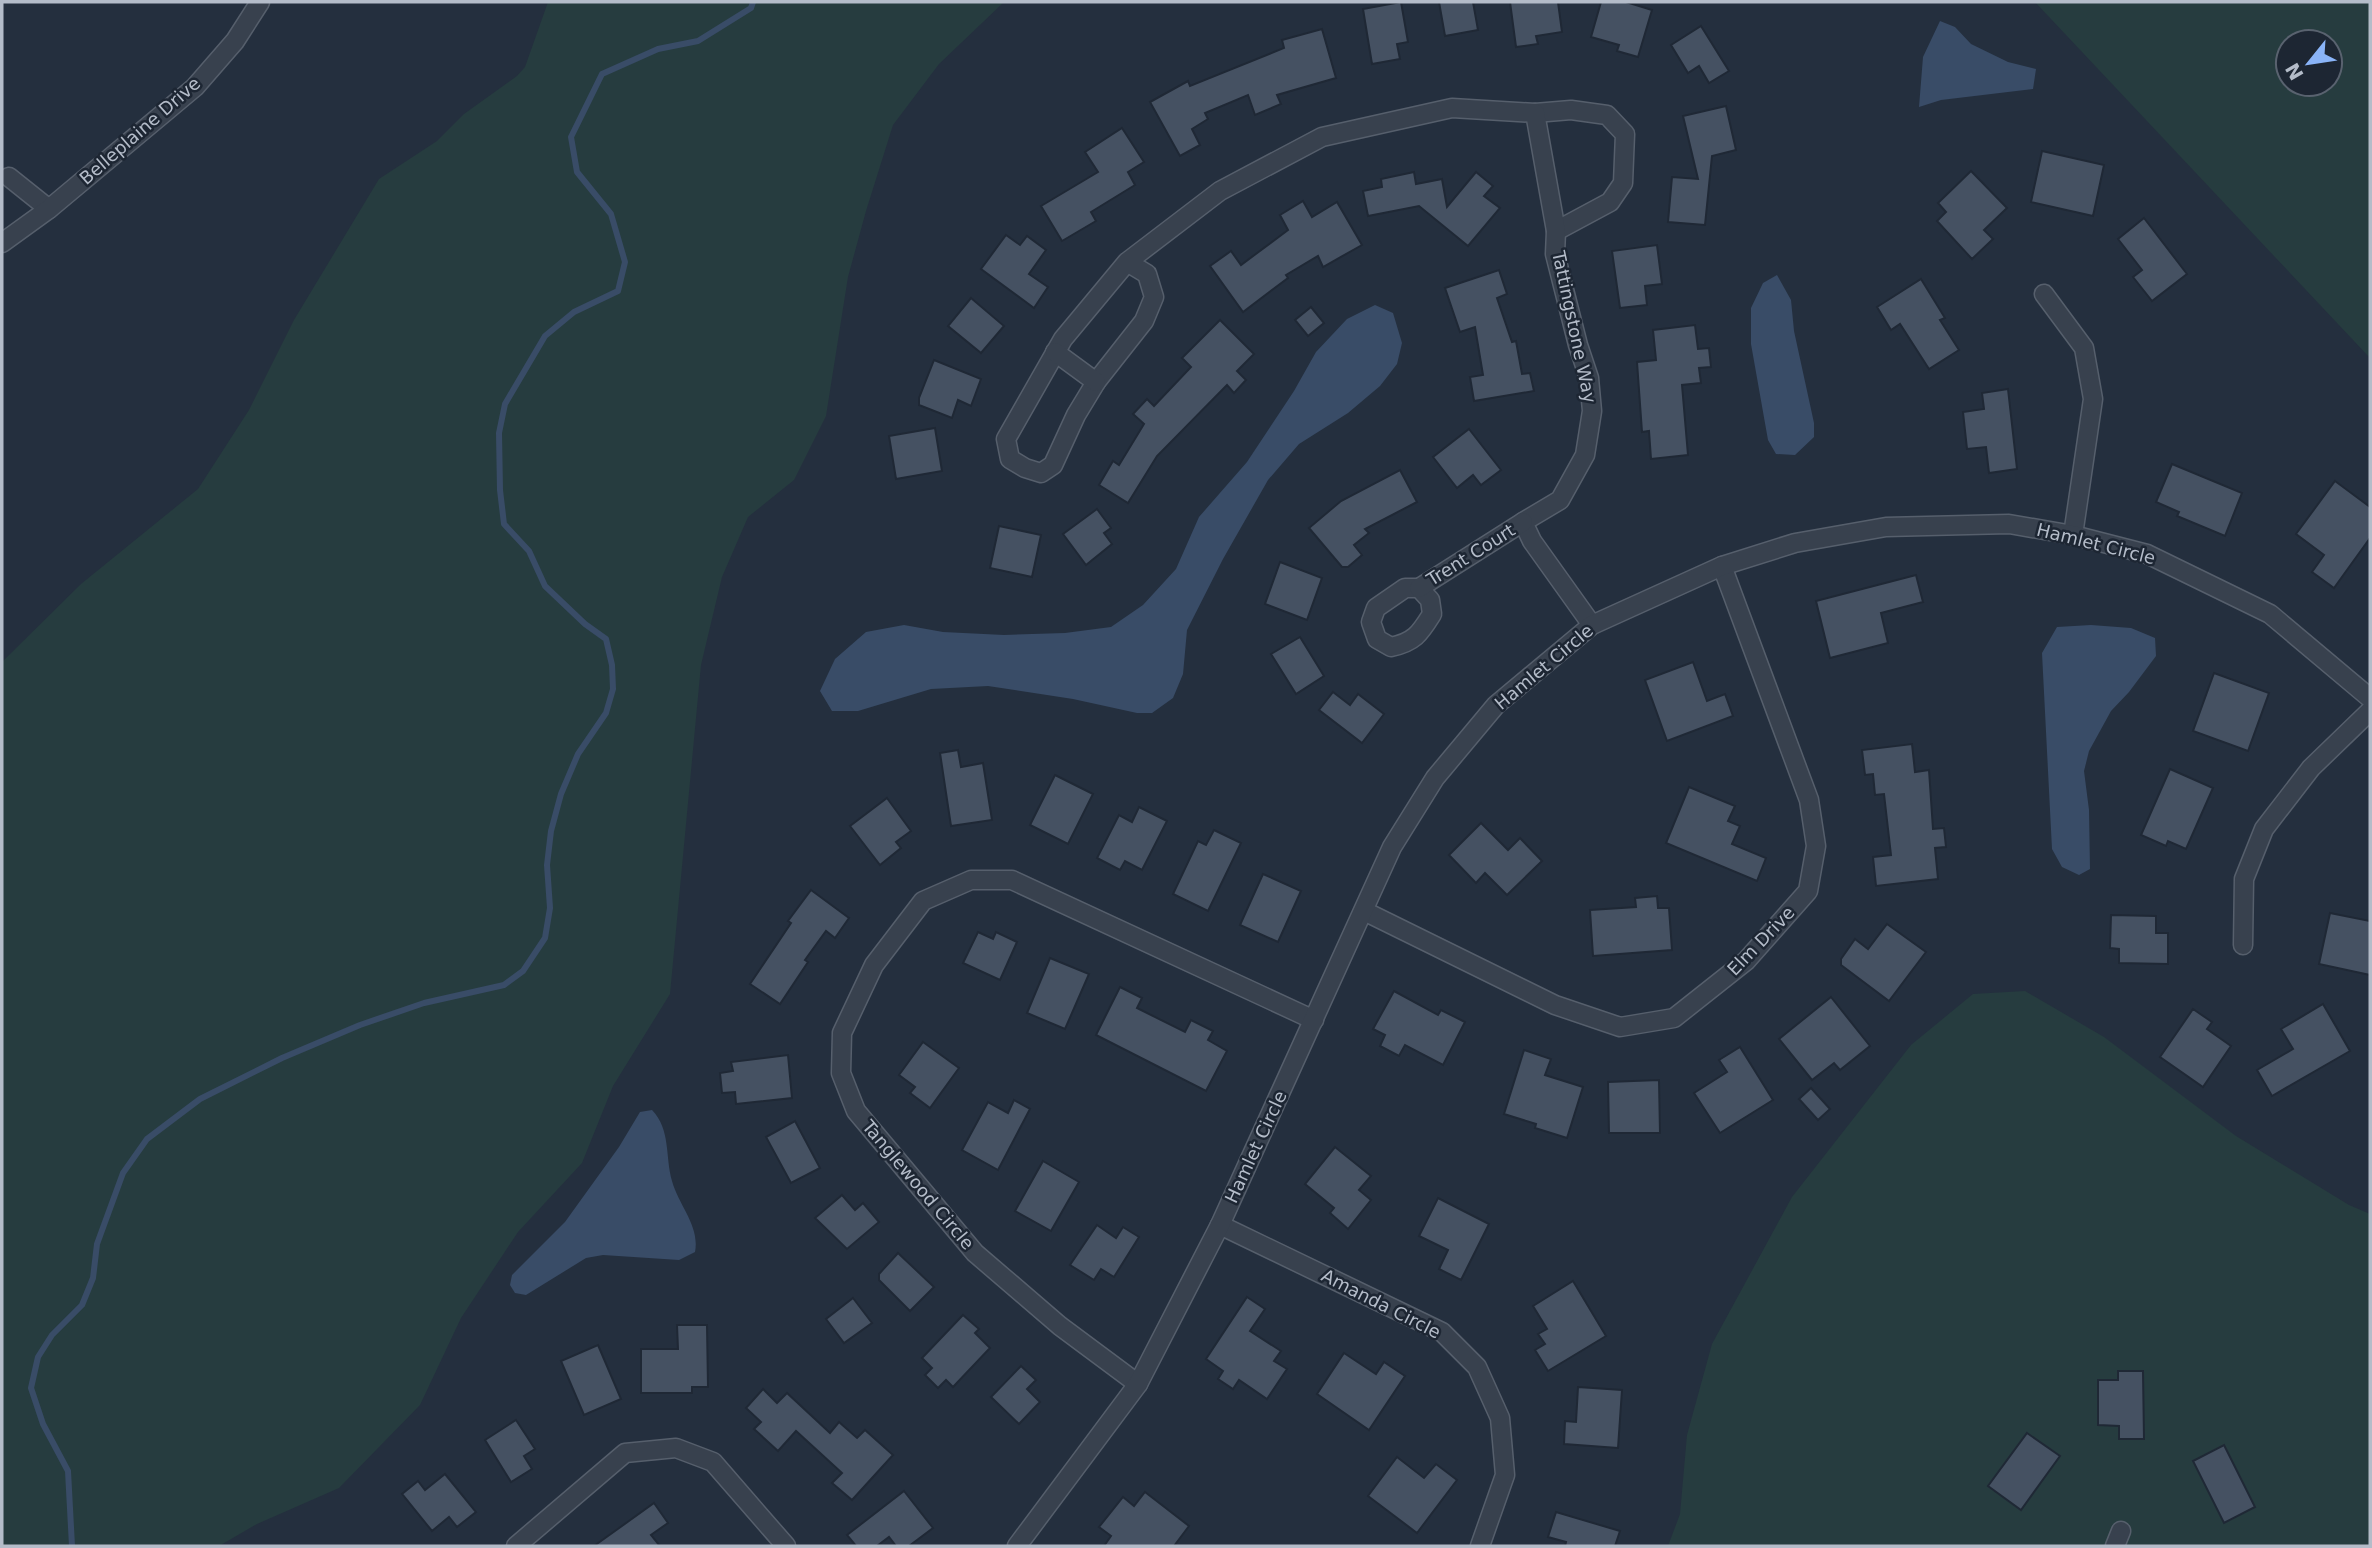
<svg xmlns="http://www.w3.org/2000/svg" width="2372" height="1548" font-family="'DejaVu Sans',sans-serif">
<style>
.green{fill:#263c3f;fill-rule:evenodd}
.water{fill:#394c67}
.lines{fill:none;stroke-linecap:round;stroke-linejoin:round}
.stream{stroke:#394c67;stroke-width:6}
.building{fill:#455162;stroke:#1f2835;stroke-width:2}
.minor-casing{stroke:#565f6c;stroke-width:21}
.minor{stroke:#38414e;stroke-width:18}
.labels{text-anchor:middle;stroke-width:5;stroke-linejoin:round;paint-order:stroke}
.street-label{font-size:18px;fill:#b4bcc9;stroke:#1d2633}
</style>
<rect width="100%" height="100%" fill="#242f3e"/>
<g class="green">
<polygon points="548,2 1004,2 939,64 893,125 866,211 848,277 826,416 794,480 748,517 722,577 701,665 670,994 613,1086 582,1163 518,1232 461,1318 420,1405 339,1488 257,1524 219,1546 2,1546 2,662 81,584 198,489 249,410 294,320 379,179 437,141 464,114 517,76 525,67"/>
<path d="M2035,2H2370V358ZM2288,42H2330V84H2288Z"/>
<polygon points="2025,991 2104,1037 2236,1136 2349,1205 2370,1214 2370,1546 1668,1546 1680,1514 1687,1435 1712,1344 1792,1197 1911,1045 1973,994"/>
</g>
<g class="water">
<polygon points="1940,21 1955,27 1971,44 2008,62 2036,69 2033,89 1941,100 1919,107 1923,57"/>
<polygon points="1777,275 1791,300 1794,331 1814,423 1814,437 1795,455 1776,454 1768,440 1751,344 1751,308 1763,283"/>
<polygon points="1375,305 1393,313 1402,343 1397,364 1380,386 1348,413 1299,444 1268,480 1223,559 1187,630 1183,674 1173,698 1152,713 1137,713 1073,699 988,686 931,689 858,711 832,711 820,691 835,659 866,632 904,625 943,632 1004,635 1065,633 1111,627 1143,605 1176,569 1199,517 1247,462 1294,391 1316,352 1347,319"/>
<polygon points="2091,625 2131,628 2155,638 2156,656 2129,692 2111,711 2089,751 2084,771 2089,810 2090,869 2079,875 2062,867 2052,849 2042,653 2057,627"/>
<path d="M652,1110C671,1130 665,1156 672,1181C679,1206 700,1226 695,1252L679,1260L603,1255L586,1258L526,1295L515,1293L510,1285L512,1275L565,1222L619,1147L640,1112Z"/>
</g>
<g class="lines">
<polyline class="stream" points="72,1546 68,1471 43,1424 31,1388 38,1357 52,1335 82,1305 93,1278 97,1244 123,1173 147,1139 200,1099 282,1058 360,1025 424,1003 504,985 523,971 545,938 550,908 547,865 551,831 561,794 578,754 606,713 613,689 612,665 606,639 585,624 545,586 529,551 504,524 500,490 499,433 505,404 545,336 574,312 618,291 625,262 611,214 577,172 571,137 602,74 658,49 698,41 751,8 753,2"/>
</g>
<g class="building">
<polygon points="1401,2 1408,42 1397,44 1400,59 1372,64 1363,9"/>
<polygon points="1439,2 1473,2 1478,30 1445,36"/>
<polygon points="1510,2 1558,2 1562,32 1536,36 1538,44 1516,47"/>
<polygon points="1601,2 1626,2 1652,10 1638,57 1617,51 1619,45 1591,37"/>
<polygon points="1701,26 1729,71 1709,83 1699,66 1688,73 1671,45"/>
<polygon points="1322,29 1336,78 1277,95 1281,104 1255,115 1248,95 1205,113 1208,119 1192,129 1200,145 1180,156 1150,102 1188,81 1190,86 1284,48 1282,40"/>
<polygon points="1726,106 1736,150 1712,156 1705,225 1668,222 1672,177 1698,179 1683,116"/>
<polygon points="1122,128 1144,162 1128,172 1135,185 1091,212 1096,221 1062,241 1041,206 1098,172 1085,152"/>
<polygon points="2042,151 2104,165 2093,216 2031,202"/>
<polygon points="1971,171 2007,208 1984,230 1993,239 1972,259 1937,221 1946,212 1938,203"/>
<polygon points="1414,172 1416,184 1442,179 1447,207 1476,172 1493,186 1484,196 1500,208 1468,246 1419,206 1368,216 1363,191 1382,187 1381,179"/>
<polygon points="1303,201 1312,217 1337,202 1362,245 1323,267 1318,256 1286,275 1288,278 1243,312 1210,266 1231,251 1241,265 1288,230 1280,215"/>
<polygon points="2144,218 2187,274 2152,301 2133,277 2142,270 2118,239"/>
<polygon points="1006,235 1020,245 1027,236 1046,250 1029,274 1048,287 1034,308 981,269"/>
<polygon points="1657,245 1662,284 1645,286 1647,305 1620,308 1612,251"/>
<polygon points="1499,270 1507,294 1497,298 1512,342 1516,341 1522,374 1530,373 1534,391 1474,401 1470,377 1483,375 1475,327 1460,332 1445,288"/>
<polygon points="1921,279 1945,318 1940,320 1959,350 1929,369 1900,324 1891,330 1877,307"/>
<polygon points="971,298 1004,326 981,353 948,326"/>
<polygon points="1311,307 1324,323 1308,336 1295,320"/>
<polygon points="1220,320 1254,354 1237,371 1246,380 1234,393 1227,385 1157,456 1128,503 1099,485 1113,461 1119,465 1144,424 1133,414 1147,399 1154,406 1191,367 1182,358"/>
<polygon points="1695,325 1698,349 1709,348 1711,367 1699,368 1701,383 1682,385 1688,455 1651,459 1649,431 1642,432 1637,362 1656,360 1653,330"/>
<polygon points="934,360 981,379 971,406 958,400 952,418 919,405 919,398"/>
<polygon points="2008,389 2017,469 1989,473 1986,447 1967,449 1963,412 1984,409 1982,393"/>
<polygon points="935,428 942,471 896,479 889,436"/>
<polygon points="1469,429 1501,470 1481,485 1473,475 1457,488 1433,457"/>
<polygon points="2172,464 2242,493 2225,536 2177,516 2179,512 2156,502"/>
<polygon points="1400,470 1417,502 1365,529 1369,533 1354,545 1362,555 1348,567 1342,567 1309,528 1341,501"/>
<polygon points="2335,481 2370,507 2370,538 2334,588 2312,572 2324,555 2296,534"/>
<polygon points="1097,509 1111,528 1104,533 1112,544 1086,565 1063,534"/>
<polygon points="999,526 1041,535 1032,577 990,568"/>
<polygon points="1280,562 1322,578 1307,620 1265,604"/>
<polygon points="1916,575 1923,602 1881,613 1888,643 1830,658 1816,601"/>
<polygon points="1300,637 1324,676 1296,694 1271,654"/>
<polygon points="1693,662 1707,701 1725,694 1733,716 1667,741 1645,680"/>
<polygon points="2214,673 2269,693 2248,751 2193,731"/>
<polygon points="1333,692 1350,705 1358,694 1384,714 1362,743 1319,710"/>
<polygon points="1912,744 1915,772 1929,770 1933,829 1944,828 1946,847 1935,848 1938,879 1876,886 1873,857 1891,855 1884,794 1875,795 1873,774 1865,775 1862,750"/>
<polygon points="958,750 961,767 983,763 992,820 951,826 940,753"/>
<polygon points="2170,769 2213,788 2186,849 2168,841 2166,846 2141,835"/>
<polygon points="1055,775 1093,794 1068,844 1030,825"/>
<polygon points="1689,787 1735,806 1728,821 1740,826 1732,844 1766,858 1757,881 1666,843"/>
<polygon points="887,798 911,831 896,842 901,848 880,865 850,826"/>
<polygon points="1139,807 1167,821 1142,870 1125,861 1120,870 1097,858 1119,815 1132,822"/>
<polygon points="1481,823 1508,850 1520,838 1542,861 1507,895 1485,873 1476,883 1449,855"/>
<polygon points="1214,830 1241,843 1208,911 1173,894 1198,841 1206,845"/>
<polygon points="1263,874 1301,891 1278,942 1240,925"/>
<polygon points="811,890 849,918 835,938 826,931 805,960 808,962 780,1004 750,984 791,923 788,921"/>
<polygon points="1657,896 1658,908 1669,908 1672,950 1593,956 1590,910 1636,907 1635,898"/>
<polygon points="2330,913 2370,921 2370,975 2319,964"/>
<polygon points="2111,915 2156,916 2156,933 2168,933 2168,964 2119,963 2119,949 2110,948"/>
<polygon points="1887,924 1926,952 1889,1001 1841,965 1841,959 1855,939 1868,949"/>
<polygon points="978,932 993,939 996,932 1017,942 1000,980 963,963"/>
<polygon points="1050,958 1089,974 1065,1029 1027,1013"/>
<polygon points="1120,987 1142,998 1137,1008 1185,1032 1191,1020 1213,1031 1208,1040 1227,1051 1206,1091 1096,1035"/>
<polygon points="1394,991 1438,1015 1441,1010 1465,1022 1443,1065 1405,1045 1399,1056 1380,1046 1385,1035 1373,1029"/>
<polygon points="1831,997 1870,1046 1840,1070 1834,1063 1812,1080 1779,1039"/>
<polygon points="2323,1004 2350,1051 2272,1096 2257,1070 2293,1049 2281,1029"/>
<polygon points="2193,1009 2212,1022 2207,1029 2231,1046 2203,1087 2160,1057"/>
<polygon points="923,1042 959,1068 930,1108 910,1093 915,1087 899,1075"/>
<polygon points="1740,1047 1773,1100 1720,1133 1694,1093 1727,1072 1719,1060"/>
<polygon points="1524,1050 1551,1059 1545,1075 1583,1087 1567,1138 1535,1128 1536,1124 1504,1114"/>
<polygon points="788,1055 792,1098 736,1104 735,1092 722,1093 720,1073 733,1071 731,1062"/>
<polygon points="1659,1080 1660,1133 1609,1133 1608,1082"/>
<polygon points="1811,1088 1830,1109 1818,1120 1799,1099"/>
<polygon points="1014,1100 1030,1109 998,1170 962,1150 988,1102 1008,1113"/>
<polygon points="795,1121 820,1168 791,1183 766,1137"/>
<polygon points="1335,1147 1371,1176 1359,1190 1371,1200 1348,1229 1330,1213 1334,1208 1305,1184"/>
<polygon points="1043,1161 1079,1182 1051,1231 1015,1211"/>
<polygon points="842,1195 855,1210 863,1203 879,1222 847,1249 815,1218"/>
<polygon points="1438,1198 1489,1224 1461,1280 1439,1269 1448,1250 1419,1236"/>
<polygon points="1097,1225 1116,1238 1123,1227 1139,1237 1114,1277 1101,1269 1094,1280 1070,1265"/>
<polygon points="898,1253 934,1287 910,1311 879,1280 879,1274"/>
<polygon points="1573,1281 1606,1336 1548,1371 1535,1350 1545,1344 1538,1334 1547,1329 1533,1306"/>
<polygon points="1247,1297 1265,1309 1250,1331 1281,1351 1274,1361 1287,1369 1267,1399 1239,1380 1233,1389 1218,1379 1223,1371 1206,1359"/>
<polygon points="853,1298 872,1323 844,1343 826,1319"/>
<polygon points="963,1315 979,1329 975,1333 990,1348 953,1387 946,1380 938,1388 925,1375 932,1368 922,1358"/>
<polygon points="677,1325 707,1325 708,1387 692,1387 692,1393 641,1393 641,1349 678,1349"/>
<polygon points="598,1345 621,1399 584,1415 561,1361"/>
<polygon points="1344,1353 1376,1374 1384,1362 1405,1376 1369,1430 1317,1394"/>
<polygon points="1021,1366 1036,1380 1027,1389 1040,1402 1019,1424 991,1397"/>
<polygon points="2118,1371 2143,1371 2144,1439 2119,1439 2119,1426 2098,1425 2098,1380 2118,1380"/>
<polygon points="1578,1387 1622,1390 1618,1448 1564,1444 1565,1421 1576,1422"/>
<polygon points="763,1389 777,1403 787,1393 830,1433 839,1422 857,1438 865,1430 893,1455 852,1500 832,1483 842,1473 796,1431 778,1451 754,1429 761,1422 746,1408"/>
<polygon points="516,1420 535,1449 524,1456 532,1469 511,1482 485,1440"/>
<polygon points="2027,1433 2060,1456 2021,1510 1988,1486"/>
<polygon points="2224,1445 2255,1507 2224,1523 2193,1461"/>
<polygon points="1397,1457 1424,1478 1436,1464 1457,1480 1417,1533 1368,1496"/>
<polygon points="445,1474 476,1512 457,1527 449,1517 432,1531 402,1494 418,1481 425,1490"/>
<polygon points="904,1491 933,1528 909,1546 896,1546 889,1537 877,1546 856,1546 847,1535"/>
<polygon points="1145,1492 1189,1526 1174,1546 1104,1546 1111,1536 1099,1527 1123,1497 1134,1506"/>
<polygon points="654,1503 668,1523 651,1535 660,1546 594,1546"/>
<polygon points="1556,1512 1620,1531 1615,1546 1565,1546 1566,1542 1548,1537"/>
</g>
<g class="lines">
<g class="minor-casing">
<g id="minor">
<polyline points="1535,113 1571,110 1607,115 1625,134 1623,183 1610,202 1556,231"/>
<polyline points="9,177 49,209"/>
<polyline points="2,243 49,209 195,87 235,41 260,2"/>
<polyline points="1127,262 1147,274 1154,297 1144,321 1096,382 1076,415 1053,465 1041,473 1025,468 1010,459 1006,439 1063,339 1127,262 1220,191 1322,137 1452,108 1535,113 1556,231 1555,254 1578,345 1589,378 1592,411 1585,455 1560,500 1523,522 1532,541 1592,625"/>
<polyline points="2044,294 2084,348 2093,399 2073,535"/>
<polyline points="1055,352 1096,382"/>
<path d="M1405,588H1419L1430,600L1432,614C1420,633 1415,642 1391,647L1377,639L1371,622L1376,608Z"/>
<polyline points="1419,588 1523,522"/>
<polyline points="1364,911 1555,1005 1620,1027 1674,1018 1746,961 1808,891 1816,846 1809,800 1722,566"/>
<polyline points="2243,945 2244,879 2264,829 2311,768 2370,711"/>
<polyline points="1220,1225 1442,1332 1477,1367 1500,1418 1505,1475 1480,1546"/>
<polyline points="1138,1384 1060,1326 975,1253 856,1111 841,1073 842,1033 874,965 923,901 971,880 1012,880 1314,1020"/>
<polyline points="516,1546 625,1453 676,1448 713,1462 786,1546"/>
<polyline points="1017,1546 1138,1384 1220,1225 1392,847 1435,778 1496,705 1592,625 1722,566 1795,543 1886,527 2009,524 2073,535 2147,554 2270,614 2370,698"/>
<polyline points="2115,1546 2121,1531"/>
</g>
</g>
<use href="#minor" class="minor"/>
</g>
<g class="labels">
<g class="street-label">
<text transform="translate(140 131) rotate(-41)" y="6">Belleplaine Drive</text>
<text transform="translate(1574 327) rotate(78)" y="6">Tattingstone Way</text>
<text transform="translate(2096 544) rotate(14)" y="6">Hamlet Circle</text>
<text transform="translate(1471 555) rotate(-32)" y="6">Trent Court</text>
<text transform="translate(1544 667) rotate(-40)" y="6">Hamlet Circle</text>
<text transform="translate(1761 941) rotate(-46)" y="6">Elm Drive</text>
<text transform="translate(1256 1147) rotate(-65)" y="6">Hamlet Circle</text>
<text transform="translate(918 1185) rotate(50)" y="6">Tanglewood Circle</text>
<text transform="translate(1381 1304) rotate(27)" y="6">Amanda Circle</text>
</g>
</g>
<rect width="2372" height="1548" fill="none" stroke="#b4bcc9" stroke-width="7"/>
<g transform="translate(2309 63) rotate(240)"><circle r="33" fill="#1d2633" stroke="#59626f" stroke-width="2"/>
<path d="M0-5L12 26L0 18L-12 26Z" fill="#8ab4f8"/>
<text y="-10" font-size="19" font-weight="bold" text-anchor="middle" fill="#b4bcc9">N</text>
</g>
</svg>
